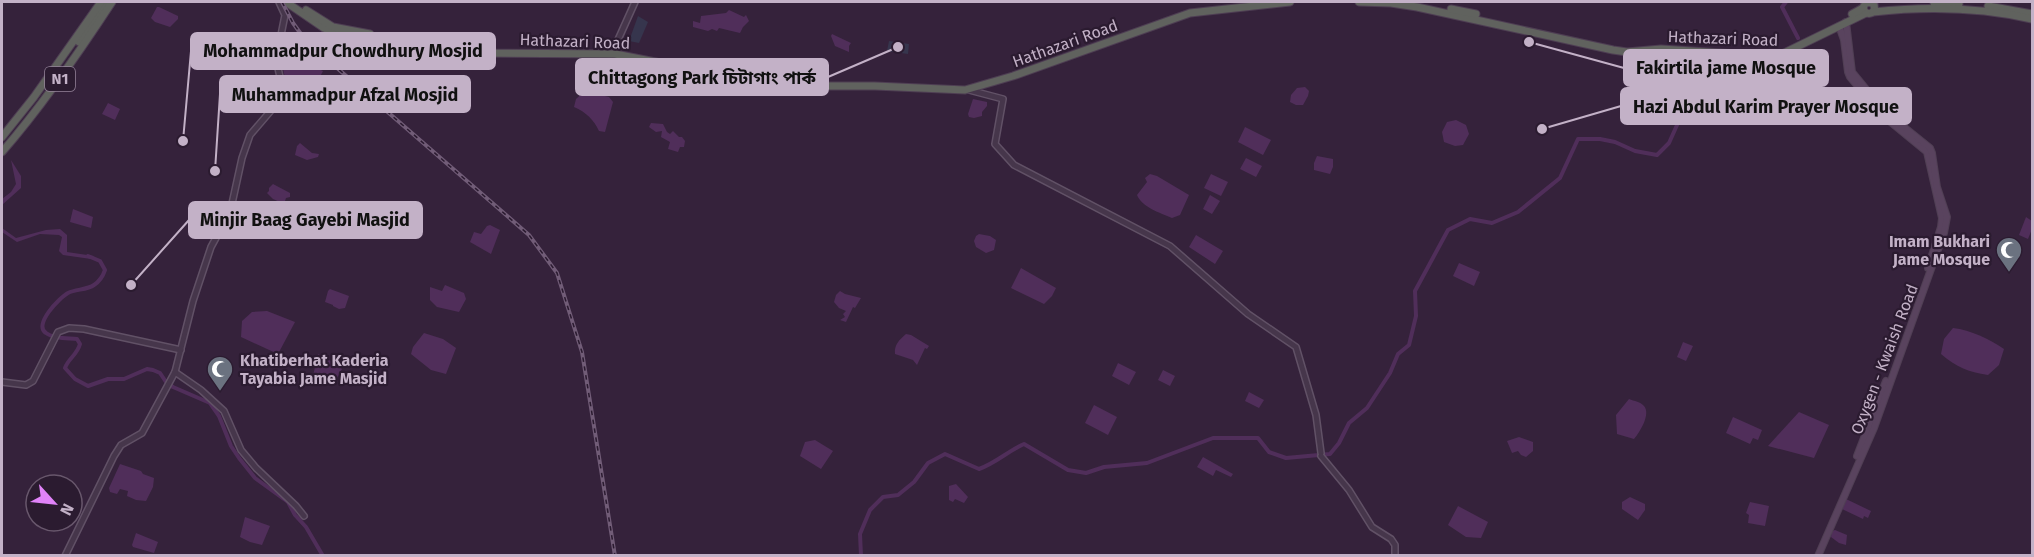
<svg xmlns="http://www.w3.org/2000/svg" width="2034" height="557" font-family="'Fira Sans','Noto Sans Bengali',sans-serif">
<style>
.green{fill:#36354d}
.water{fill:#502e5a}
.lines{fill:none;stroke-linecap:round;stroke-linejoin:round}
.canal{stroke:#502e5a;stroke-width:4}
.tertiary-casing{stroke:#615166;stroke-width:8}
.secondary-casing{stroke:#503f54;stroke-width:8}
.primary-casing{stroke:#503f54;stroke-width:9}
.trunk-casing{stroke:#4e3e53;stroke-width:9}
.tertiary{stroke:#46364b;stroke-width:5}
.secondary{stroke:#59435e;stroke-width:6}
.primary{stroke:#66536b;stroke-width:7}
.trunk{stroke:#60625e;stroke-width:7}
.rail-casing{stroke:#715c77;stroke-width:4}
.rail{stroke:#2b1b30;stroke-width:1.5;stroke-dasharray:4.5;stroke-linecap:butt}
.labels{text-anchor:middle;stroke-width:4.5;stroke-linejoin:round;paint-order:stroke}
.shield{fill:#2b1b30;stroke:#95849a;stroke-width:1.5}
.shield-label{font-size:15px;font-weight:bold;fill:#c3b1c7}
.street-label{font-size:16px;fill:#c3b1c7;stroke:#2b1b30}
.poi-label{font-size:16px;font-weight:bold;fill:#c3b1c7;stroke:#2b1b30;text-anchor:end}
.leader{fill:none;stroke:#c3b1c7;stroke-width:2}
.callout-dot{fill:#c3b1c7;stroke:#2b1b30;stroke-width:2}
.callout{fill:#c3b1c7;stroke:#c3b1c7;stroke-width:2}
.callout-label{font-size:18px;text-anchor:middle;font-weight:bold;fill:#111}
</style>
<rect width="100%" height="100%" fill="#35223b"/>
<g class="green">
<polygon points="638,16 648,22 639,43 629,41"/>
<polygon points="889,41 909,44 908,54 887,51"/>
</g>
<g class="water">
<polygon points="159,7 178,16 178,19 170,27 155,22 151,18 157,7"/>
<polygon points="729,10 744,17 746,15 749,21 743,27 740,33 719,28 717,31 712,29 708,31 693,27 693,21 700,23 701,16 726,13"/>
<polygon points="832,34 851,43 849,46 849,52 835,46 831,36"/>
<polygon points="286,54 323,71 313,90 310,91 285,78 282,64"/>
<polygon points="1305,87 1309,91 1308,96 1303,105 1296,105 1290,102 1291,95 1297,88"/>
<path d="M585,91L609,97L613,102L605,132L599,131C594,120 586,112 574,107L576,99Z"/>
<polygon points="973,99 987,102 987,106 982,112 982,116 974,118 969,117 968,114"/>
<polygon points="108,103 120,109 115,120 102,114"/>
<polygon points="1456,120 1466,125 1469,134 1463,145 1455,146 1444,142 1442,132 1447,122"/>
<polygon points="651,123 663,124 667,132 670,134 673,131 679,137 682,137 685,141 684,147 680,147 678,152 668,149 670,142 661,137 662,131 656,132 649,127"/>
<polygon points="1245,127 1271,140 1263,155 1238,142"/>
<polygon points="300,143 312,153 319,154 318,157 307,160 295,155 297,146"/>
<polygon points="1317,156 1333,159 1333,167 1330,174 1314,170 1314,163"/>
<polygon points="1246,158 1262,166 1256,177 1240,169"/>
<polygon points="11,160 21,176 21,188 2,205 2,199 11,192 16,184"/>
<path d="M1150,174L1157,176L1189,195L1180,215L1172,218C1160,213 1142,207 1137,195L1147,182L1145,178Z"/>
<polygon points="1211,174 1228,182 1221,196 1204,188"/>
<polygon points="273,184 290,193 290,197 286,198 284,204 273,199 267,193 269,191 269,188"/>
<polygon points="1210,195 1220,201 1212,214 1203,209"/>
<polygon points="73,209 93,217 91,228 70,222"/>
<polygon points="2026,217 2032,221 2032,229 2028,239 2019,235"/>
<polygon points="490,225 500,230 491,254 470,242 474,232 481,234 487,226"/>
<polygon points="2,228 16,238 46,230 60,229 67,235 67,252 94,256 91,259 63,255 59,251 62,237 59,235 40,234 17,242 2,232"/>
<polygon points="979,234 990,236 996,240 994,250 986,253 976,247 974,241 976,236"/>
<polygon points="1196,235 1223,251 1215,264 1189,247"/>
<polygon points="1459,263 1480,272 1474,286 1453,276"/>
<polygon points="1021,268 1056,288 1052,296 1044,304 1011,288"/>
<polygon points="445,285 464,293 466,299 459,312 437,307 430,300 430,287 442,291"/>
<polygon points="330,289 349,296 345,308 339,309 333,306 333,305 325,302 328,291"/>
<polygon points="840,291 845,294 861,298 855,308 853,307 846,322 840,320 845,317 843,314 846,311 839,308 834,302 836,295"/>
<polygon points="267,311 295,322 278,354 241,337 242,321 252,312"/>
<path d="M1953,328C1971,330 1989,339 2004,349L1999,365L1988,375C1968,372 1956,367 1941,354L1944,339Z"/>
<polygon points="424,333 443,339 456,348 446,374 431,370 411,354 413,347"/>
<path d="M906,334L911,335L929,346L927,349L925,348L917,365L913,360L895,354C894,345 899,340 906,334Z"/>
<polygon points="1683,342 1693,346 1686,361 1677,357"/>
<polygon points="318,354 338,365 342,369 334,384 322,381 313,376"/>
<polygon points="1118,363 1136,372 1129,385 1112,376"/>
<polygon points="1163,370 1175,376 1170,386 1158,380"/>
<polygon points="1249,392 1264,400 1259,408 1245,401"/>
<path d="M1629,399C1634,401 1641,402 1644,406C1651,414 1640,432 1634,439L1617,434L1616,415Z"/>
<polygon points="1094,405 1117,417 1108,435 1085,423"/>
<polygon points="1799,412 1829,425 1814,458 1768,446"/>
<polygon points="1733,417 1762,430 1758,440 1753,438 1750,444 1726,433"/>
<polygon points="1519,437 1533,442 1533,451 1526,457 1521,455 1518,451 1512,453 1507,441"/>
<polygon points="815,440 833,451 821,469 800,456 805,442"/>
<polygon points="1203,457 1233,474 1231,477 1216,470 1213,476 1197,467"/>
<polygon points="120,464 141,471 143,474 154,478 153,487 146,501 136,500 127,496 128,491 120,489 117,494 110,492 109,488"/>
<polygon points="956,484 968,497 964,503 955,499 953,502 949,500 949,486"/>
<polygon points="1630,497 1645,504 1645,510 1638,520 1622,509 1622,502"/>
<polygon points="1846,499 1871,511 1868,518 1864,516 1863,519 1842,509"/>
<polygon points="1750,502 1769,506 1765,526 1748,523 1749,515 1746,513"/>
<polygon points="1458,506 1488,522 1481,538 1466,537 1448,525"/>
<polygon points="245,517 270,526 262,545 250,542 240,537"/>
<polygon points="1835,530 1847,535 1846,545 1839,543 1831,537 1832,531"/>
<polygon points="136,533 158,542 154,553 133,547 132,545"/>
</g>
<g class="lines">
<g class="canal">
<polyline points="1786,2 1782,7 1798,38"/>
<path d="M88,256L100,261L105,270C103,276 100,281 94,285C87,290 76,289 68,293C59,298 33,325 46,333C54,339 67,338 77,339L80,344C77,355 68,359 65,368L75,379L88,386L108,379H124L147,369L153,370L160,373L166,382L173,387L210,403L219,416L231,446L239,458L255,478L288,502L295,515L306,527L323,556"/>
<path d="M861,556L860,534L870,510L883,497L898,495L914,482L928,463L945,454L979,469C996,463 1008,451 1024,444L1068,470L1086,473L1104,467L1147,463L1213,438H1258L1269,452L1286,458L1330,454L1339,443L1349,423L1367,408L1390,373L1398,354L1409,345L1416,316L1415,291L1448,230L1470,219L1492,223L1518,212L1560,178L1578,139H1600L1615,142L1635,151L1657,155L1669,143L1686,105C1702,99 1721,98 1736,88C1741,85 1745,79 1749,74C1762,61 1777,64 1794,67L1803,60L1802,52"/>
</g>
<g class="tertiary-casing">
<g id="tertiary">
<polyline points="615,54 617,42 635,2"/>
<polyline points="969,90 1003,99 995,144 1014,165 1170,246 1248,314 1296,347 1316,415 1321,453"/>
<polyline points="175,372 201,390 224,411 241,450 256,468 296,506 304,516"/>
<polyline points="2,382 26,385 33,381 58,332 69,328 84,329 181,350"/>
<polyline points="1321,456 1349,490 1372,527 1391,539 1395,545 1395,556"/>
<polyline points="65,556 114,456 121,445 142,433 175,372 193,301 211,247 217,236 226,231 242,158 250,135 280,100 281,81 277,64 277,55 285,15 279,2"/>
</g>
</g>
<g class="secondary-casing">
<g id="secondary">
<polyline points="1839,26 1844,40 1848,72 1850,77 1882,115 1927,152 1942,218 1941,227 1928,268"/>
<polyline points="1857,456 1886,381"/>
<polyline points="1818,556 1874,428 1944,233 1947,217 1937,187 1932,153 1930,148 1884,111 1852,72 1846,22"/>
</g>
</g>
<g class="primary-casing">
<polyline id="primary" points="1874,4 1874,2"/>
</g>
<g class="trunk-casing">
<g id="trunk">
<polyline points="286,2 324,28 341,35 438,49 478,53 615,54 757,82 788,86 875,86 965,90 1013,76 1190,13 1290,2"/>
<polyline points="1359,2 1391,3 1417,7 1613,50 1627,52 1661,49 1737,54 1780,55 1866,13"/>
<circle cx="1869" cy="8" r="5.5"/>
<polyline points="1934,3 1959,4"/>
<polyline points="1988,6 2032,14"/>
<polyline points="1451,9 1476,14"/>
<polyline points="306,10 333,27 370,34"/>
<path d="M1873,12C1927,6 1979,7 2032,19"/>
<polyline points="1852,14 1863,8"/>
<polyline points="79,42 107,2"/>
<polyline points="2,137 34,97 101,2"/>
<path d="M2,152C43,105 78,54 112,2"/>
</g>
</g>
<use href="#tertiary" class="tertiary"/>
<use href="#secondary" class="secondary"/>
<use href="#primary" class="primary"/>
<use href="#trunk" class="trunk"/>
<g class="rail-casing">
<polyline id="rail" points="282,2 293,23 306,41 529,235 557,273 582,352 615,556"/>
</g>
<use href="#rail" class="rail"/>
</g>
<defs>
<g id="mosque-pin" transform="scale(1.35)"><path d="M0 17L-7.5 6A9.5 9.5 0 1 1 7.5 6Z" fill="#6b7280" stroke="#2b1b30"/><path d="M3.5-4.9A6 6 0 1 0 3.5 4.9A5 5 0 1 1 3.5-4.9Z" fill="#fff"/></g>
</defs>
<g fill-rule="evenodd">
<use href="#mosque-pin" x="2009" y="250"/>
<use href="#mosque-pin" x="220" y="369"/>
</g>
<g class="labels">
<rect class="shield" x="45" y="67" width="30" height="24" rx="4.5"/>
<g class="shield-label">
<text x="60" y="84">N1</text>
</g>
<g class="street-label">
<text transform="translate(1723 38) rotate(2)" y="6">Hathazari Road</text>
<text transform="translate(575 41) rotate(2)" y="6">Hathazari Road</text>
<text transform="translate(1065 43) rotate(-20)" y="6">Hathazari Road</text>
<text transform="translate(1884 359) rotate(-69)" y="6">Oxygen - Kwaish Road</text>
</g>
<g class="poi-label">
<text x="1990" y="247">Imam Bukhari<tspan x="1990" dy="18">Jame Mosque</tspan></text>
<text x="240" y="366" text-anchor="start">Khatiberhat Kaderia<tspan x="240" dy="18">Tayabia Jame Masjid</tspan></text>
</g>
</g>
<path class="leader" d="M183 141L191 51M1529 42L1624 68M898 47L828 77M215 171L220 94M1542 129L1621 106M131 285L189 220"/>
<g class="callout-dot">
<circle cx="183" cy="141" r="6"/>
<circle cx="1529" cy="42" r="6"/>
<circle cx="898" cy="47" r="6"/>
<circle cx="215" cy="171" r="6"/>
<circle cx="1542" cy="129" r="6"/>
<circle cx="131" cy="285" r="6"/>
</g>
<g class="callout">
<rect x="191" y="33" width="304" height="36" rx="6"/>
<rect x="1624" y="50" width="204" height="36" rx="6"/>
<rect x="576" y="59" width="252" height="36" rx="6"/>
<rect x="220" y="76" width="250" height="36" rx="6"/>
<rect x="1621" y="88" width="290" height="36" rx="6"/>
<rect x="189" y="202" width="233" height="36" rx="6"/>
</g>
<g class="callout-label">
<text x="343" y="57">Mohammadpur Chowdhury Mosjid</text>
<text x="1726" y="74">Fakirtila jame Mosque</text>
<text x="702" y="84">Chittagong Park চিটাগাং পার্ক</text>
<text x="345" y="101">Muhammadpur Afzal Mosjid</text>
<text x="1766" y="113">Hazi Abdul Karim Prayer Mosque</text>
<text x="305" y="226">Minjir Baag Gayebi Masjid</text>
</g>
<rect width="2034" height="557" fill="none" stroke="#c3b1c7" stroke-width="6"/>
<g transform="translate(54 503) rotate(117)"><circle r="28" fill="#2b1b30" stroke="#68576c" stroke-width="1.5"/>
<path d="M0-4.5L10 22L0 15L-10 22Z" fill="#e183f9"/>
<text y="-9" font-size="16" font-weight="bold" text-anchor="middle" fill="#c3b1c7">N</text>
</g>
</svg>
